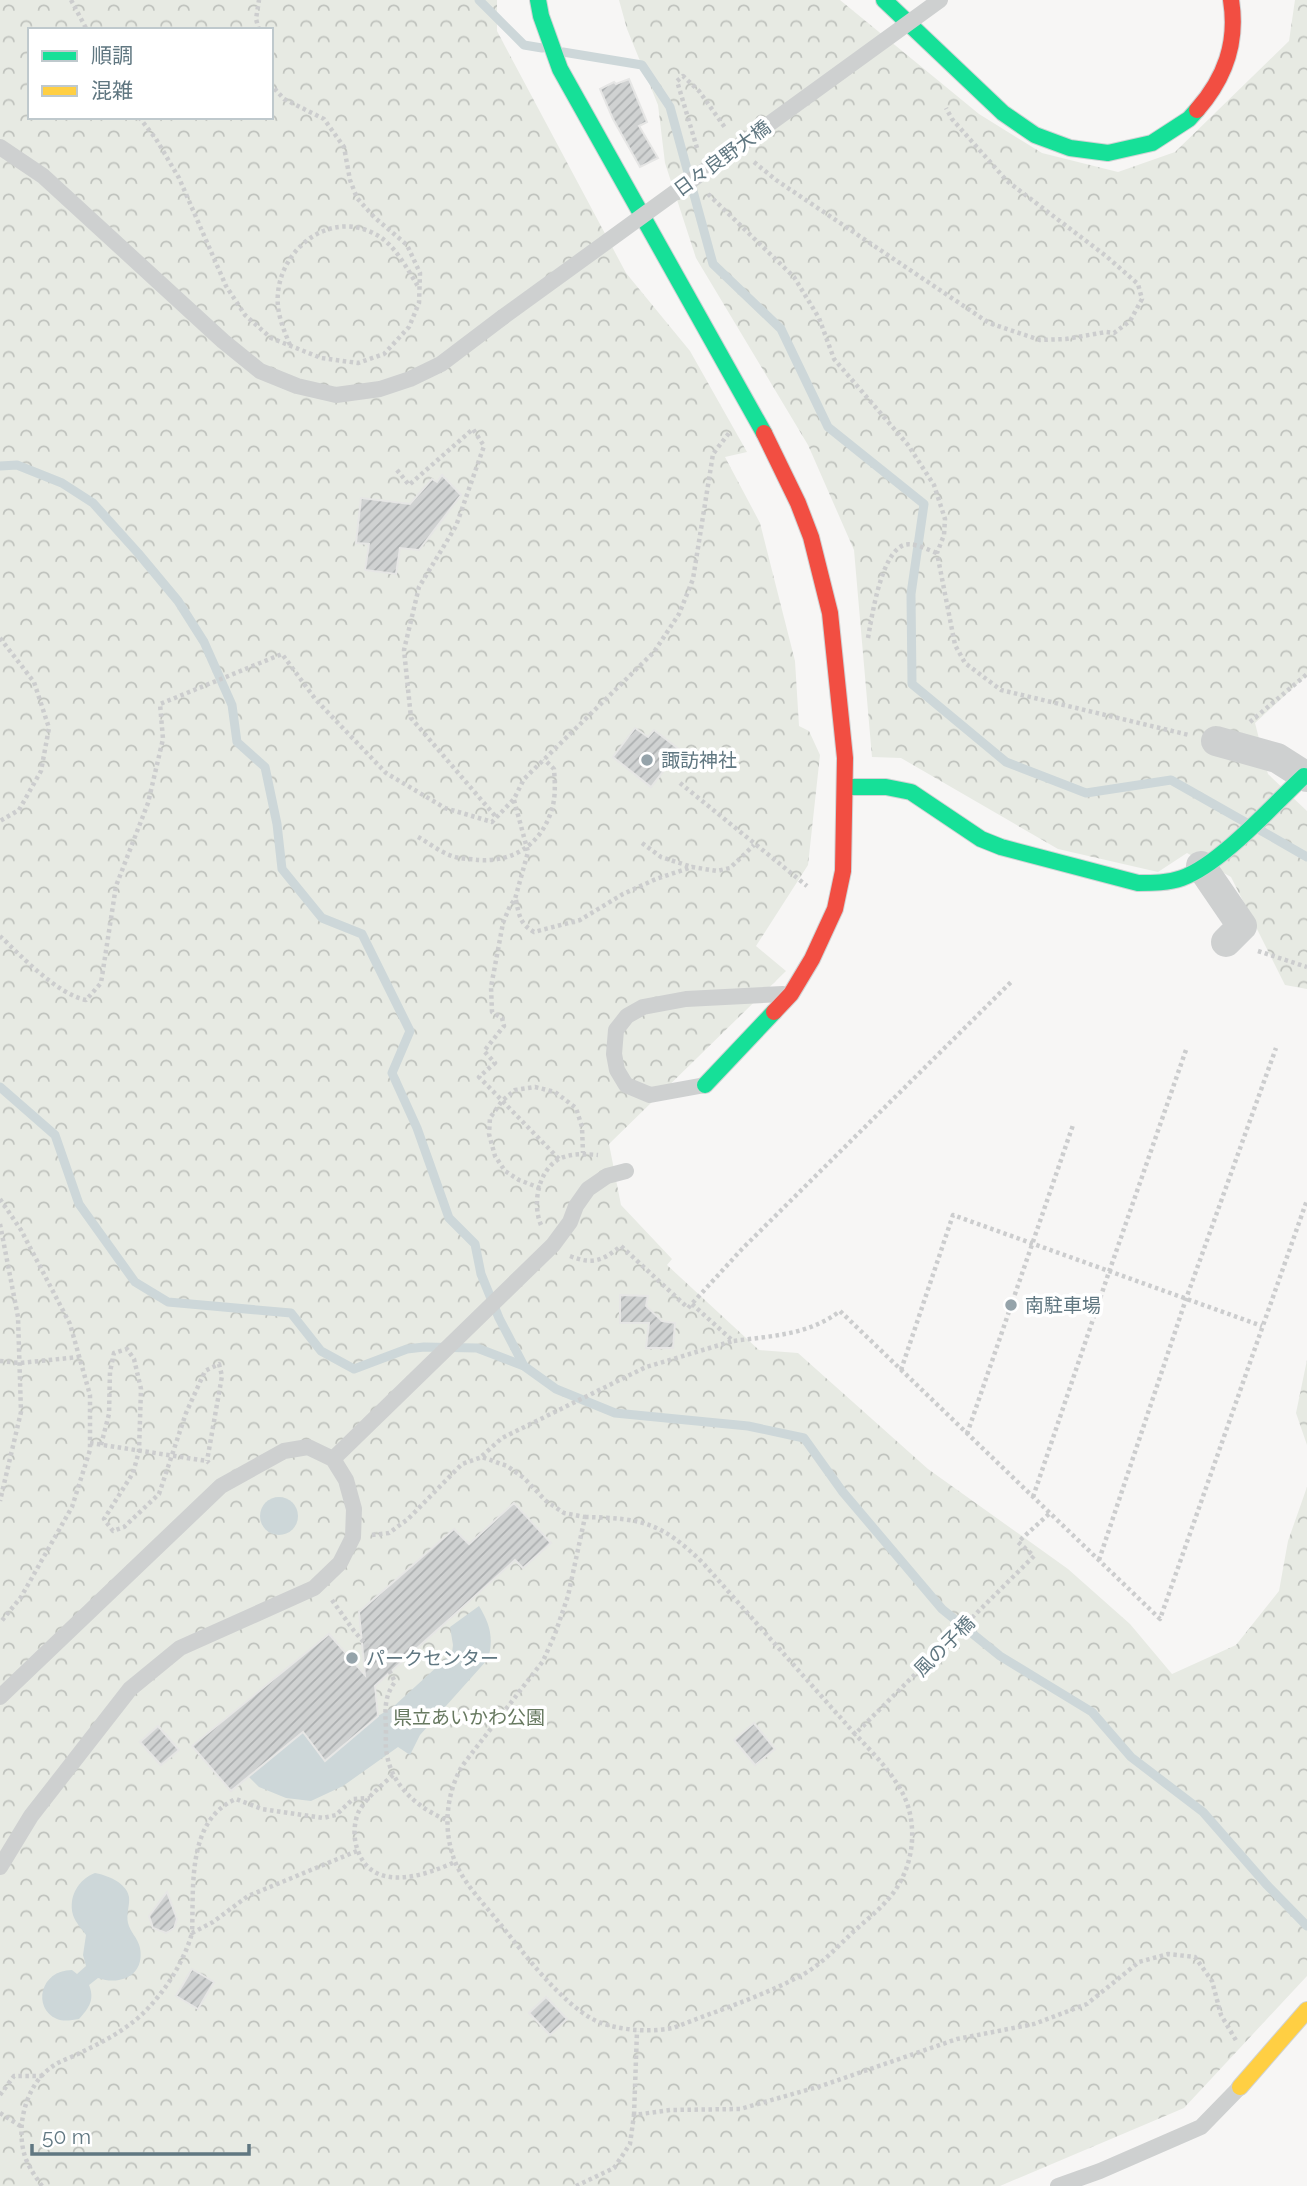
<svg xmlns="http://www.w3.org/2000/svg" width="1307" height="2186" font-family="Raleway,'Noto Sans JP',sans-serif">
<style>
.forest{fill:url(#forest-crowns);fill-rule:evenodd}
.water{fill:#cdd7d9}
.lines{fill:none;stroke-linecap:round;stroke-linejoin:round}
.stream{stroke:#cdd7d9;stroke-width:9}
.building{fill:url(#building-hatch);stroke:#e6e6e5;stroke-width:2}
.fast-casing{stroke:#d0d3d4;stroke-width:18}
.slow-casing{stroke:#d0d3d4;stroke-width:18}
.jam-casing{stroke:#d0d3d4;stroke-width:18}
.path{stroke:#cccdce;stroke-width:4.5;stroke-dasharray:3.5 3.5;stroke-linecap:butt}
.lane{stroke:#ced0d0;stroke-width:16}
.street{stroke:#ced0d0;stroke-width:30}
.fast{stroke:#16e098;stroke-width:16}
.slow{stroke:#ffcf43;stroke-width:16}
.jam{stroke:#f24e42;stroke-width:16}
.lane-bridge{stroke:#ced0d0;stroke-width:16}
.poi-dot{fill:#95a3aa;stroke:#fff;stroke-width:2.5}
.labels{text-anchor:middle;stroke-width:7;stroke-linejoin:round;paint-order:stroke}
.street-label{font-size:19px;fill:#607781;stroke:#fff}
.poi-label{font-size:19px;fill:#607781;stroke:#fff;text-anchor:start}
.park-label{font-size:19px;fill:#677960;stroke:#fff}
</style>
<defs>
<pattern id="forest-crowns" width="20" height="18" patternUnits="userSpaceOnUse" patternTransform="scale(1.75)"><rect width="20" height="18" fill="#e7eae3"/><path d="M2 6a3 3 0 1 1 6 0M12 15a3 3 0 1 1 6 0" fill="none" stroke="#bfc2bd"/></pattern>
<pattern id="building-hatch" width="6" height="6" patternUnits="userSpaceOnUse" patternTransform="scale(1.75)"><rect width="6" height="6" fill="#d0d2d2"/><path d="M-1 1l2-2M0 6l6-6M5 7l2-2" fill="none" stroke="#acafb0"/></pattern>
</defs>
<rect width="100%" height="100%" fill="#f7f6f5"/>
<g class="forest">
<path d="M0,0H497V31L626,273L690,351L747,452L725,457L760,523L795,661L799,726L809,731L820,755L808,865L756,946L786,971L609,1144L621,1205L672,1259L667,1265L759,1350L798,1353L928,1469L1068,1569L1130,1624L1172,1674L1236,1645L1279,1591L1288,1541L1307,1487V1976L1184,2108L1000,2186H0ZM30,30H271V117H30Z"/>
<polygon points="619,0 840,0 979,114 1042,153 1118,172 1175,152 1289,41 1295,0 1307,0 1307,675 1255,723 1268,774 1307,811 1307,989 1285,985 1231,877 1187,853 1158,872 1058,849 901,758 872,757 854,550 808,445 696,258 665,163 658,105 627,29"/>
<polygon points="1307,1360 1307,1445 1296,1413"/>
</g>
<g class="water">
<circle cx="279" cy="1516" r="19"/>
<path d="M479,1606C490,1624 494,1638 488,1659L420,1735L410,1755L398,1747L343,1786L311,1801L286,1798L259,1787L249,1777L303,1732L326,1760L378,1716L393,1707L452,1653L453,1645L450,1627Z"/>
<path d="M95,1873C107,1875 127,1883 129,1897C130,1905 126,1914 128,1923C130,1932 138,1938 140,1948C145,1975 121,1986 98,1978L89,1985C95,2000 89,2008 79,2019C72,2020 64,2022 57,2019C32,2008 40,1970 72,1970L77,1974L86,1966L83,1955L86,1935C82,1929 75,1922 73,1915C68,1896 79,1879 95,1873Z"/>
</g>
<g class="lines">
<g class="stream">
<polyline points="479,0 524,45 542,48"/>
<polyline points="563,52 642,65 670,107 713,264 781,329 828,427 924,504 911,594 912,684 1006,762 1086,793 1171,780 1245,822"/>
<polyline points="0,466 17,465 62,483 93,503 138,553 178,601 204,642 232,705 237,742 265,767 277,824 282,869 322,918 362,934 410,1031 392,1073 417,1128 449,1218 475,1244 481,1274 499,1318 524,1366"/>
<polyline points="1260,830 1307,857"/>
<polyline points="0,1087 55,1135 79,1204 135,1282 168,1302 291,1313 321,1351 354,1369 407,1349 424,1347 477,1348 524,1366 556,1389 615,1413 748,1426 804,1438 842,1491 942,1609 1000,1656 1092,1712 1131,1757 1203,1812 1266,1884 1307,1926"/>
</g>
</g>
<g class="building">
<polygon points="629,79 647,122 639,126 658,158 640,167 613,119 600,89 614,82 616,84"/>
<polygon points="442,475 461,495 419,550 400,548 396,574 365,570 369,544 356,543 361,498 410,504 432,479 437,482"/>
<polygon points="635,728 648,737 654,730 680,750 651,787 613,757"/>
<polygon points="620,1295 648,1296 646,1306 662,1321 675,1323 673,1348 646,1348 649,1323 620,1323"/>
<polygon points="514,1503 551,1543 523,1568 515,1560 375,1686 378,1716 325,1761 303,1732 231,1791 192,1746 329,1634 365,1675 359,1612 454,1529 469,1544"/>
<polygon points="754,1723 775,1749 755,1765 734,1740"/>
<polygon points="158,1726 179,1750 161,1765 140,1742"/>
<polygon points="167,1892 177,1919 174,1928 166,1933 153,1928 149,1916"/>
<polygon points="192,1969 214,1982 198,2009 176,1996"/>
<polygon points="546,1997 567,2019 550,2035 529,2013"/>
</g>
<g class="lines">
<g class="fast-casing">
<g id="fast">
<polyline points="538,0 541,16 560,69 764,433"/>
<polyline points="884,0 1003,113 1035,135 1070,148 1108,153 1152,143 1189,119 1197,110"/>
<path d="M845,787H886L911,792L981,839L1001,847L1138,883C1153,883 1168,883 1182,878C1221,864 1273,805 1304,776"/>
<polyline points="705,1085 774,1012"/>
</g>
</g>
<g class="slow-casing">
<polyline id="slow" points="1240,2087 1307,2010"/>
</g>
<g class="jam-casing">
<g id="jam">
<path d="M1197,110C1225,78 1238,43 1231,0"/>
<polyline points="764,433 798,503 811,537 830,613 845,758 843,871 835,909 812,959 791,994 774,1012"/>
</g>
</g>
<g class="path">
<polyline points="71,0 87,30"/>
<polyline points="259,30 256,19 259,0"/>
<polyline points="139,117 156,139 179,178 226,286 245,315 271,338 321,358 358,363 384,354 409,327 419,303 420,273 407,245 374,217 357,198 350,180 344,147 324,119 284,99 272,86 271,82"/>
<polyline points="697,148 677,81 683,76 699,91 726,129"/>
<polyline points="754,162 776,180 989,323 1040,340 1066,339 1106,332 1114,333 1130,321 1142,299 1138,284 1106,256 1007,181 952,119 946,108"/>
<polyline points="708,194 794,277 819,318 834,359 908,445 934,485 945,519 944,535 937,553 955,645 965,663 1001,690 1189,735"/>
<path d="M290,345C283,328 276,312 278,293C282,247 331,210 375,234C394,243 408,270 419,288"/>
<polyline points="397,470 409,485 473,429 484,446 456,526 419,587 404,650 411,718 496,817"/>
<polyline points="0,638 34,682 49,728 41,771 19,810 0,821"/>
<path d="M868,638C872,616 881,553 904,545C914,542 928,550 937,553"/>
<polyline points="1250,722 1307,674"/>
<polyline points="680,783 807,886"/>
<polyline points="514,800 528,852 515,899 510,906 503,923 491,987 492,1012 502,1018 504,1026 484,1051 495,1063 479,1077 559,1159"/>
<path d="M418,837C429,843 440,852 452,856C460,859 471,859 479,860C513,862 540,845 551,812C556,798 555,783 554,769L544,759"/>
<polyline points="642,843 661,857 692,867"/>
<path d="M516,900C519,915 520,924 534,932L580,920L623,894L656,879L692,867L717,871L730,868L754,845"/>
<path d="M0,936C21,956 57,994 86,1000L101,983L116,886L148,803L163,739L160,704L282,654L316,700L386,773L445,808L492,822L514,799L524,779L654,652L679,614L693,579L713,454L729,433"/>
<polyline points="1258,951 1307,967"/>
<polyline points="540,1188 519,1180 505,1171 495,1156 489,1134 490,1118 502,1101 515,1090 535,1087 555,1092 576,1108 582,1127 583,1153"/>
<polyline points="0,1199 21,1230 70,1324 90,1395 90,1450 72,1507 21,1597 0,1623"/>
<polyline points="0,1224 18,1317 21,1412 0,1501"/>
<path d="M541,1225C532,1204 538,1171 559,1159C571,1153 586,1154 598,1155"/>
<path d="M570,1256C593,1265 602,1261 621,1246L688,1308L742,1249L1011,982"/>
<path d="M692,1304L733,1341C771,1336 809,1335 840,1311L1160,1619L1307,1200"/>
<polyline points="0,1361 20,1363 79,1357"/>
<polyline points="901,1370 953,1215 1262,1326"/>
<polyline points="967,1434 1073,1125"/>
<polyline points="90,1443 207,1461 209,1463"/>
<polyline points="101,1445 109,1414 110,1372 114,1353 127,1349 134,1359 141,1389 139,1451 133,1473 104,1519 113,1531 124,1527 159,1494 186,1413 205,1371 219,1364 222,1376 207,1461"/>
<polyline points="482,1456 502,1438 646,1367 733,1341"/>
<polyline points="1033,1497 1109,1272 1187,1047"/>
<path d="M585,1517C642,1518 662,1523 703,1563L855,1734L1034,1556L1018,1542L1050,1513"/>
<path d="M372,1535L389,1533L408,1519L462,1464L482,1457L507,1466L524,1478L546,1501L564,1513L585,1517L568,1596L555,1634L543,1661L462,1766C446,1795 443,1828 454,1859C462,1882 486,1906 501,1925C522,1951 543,1979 568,2001C578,2010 591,2020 604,2024C627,2031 651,2032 673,2028C716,2011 761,1997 802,1975C821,1965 836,1948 851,1934C867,1919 888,1904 899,1884C915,1857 917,1820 902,1792C890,1770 872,1752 855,1734"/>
<polyline points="1099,1560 1186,1299 1276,1048"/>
<path d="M332,1600L354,1631L390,1672L395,1682C384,1696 385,1711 386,1728C386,1737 385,1747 387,1755C392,1786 419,1809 447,1820"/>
<path d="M393,1775C382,1785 367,1797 359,1811C354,1821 353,1837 357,1848C371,1894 424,1876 455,1862"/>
<path d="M357,1851L248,1896L213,1922L192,1933C194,1889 186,1820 236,1799L262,1809L323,1818L336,1815L353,1799L370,1798"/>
<polyline points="0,2095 14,2076 42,2076"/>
<polyline points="0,2113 22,2127"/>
<polyline points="634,2115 637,2031"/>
<path d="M42,2186C35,2176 27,2165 24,2153C16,2123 27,2083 53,2066C60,2061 70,2058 78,2054C96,2045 113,2037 129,2025C157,2005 183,1966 192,1933"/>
<polyline points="576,2186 614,2168 630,2144 634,2115 670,2110 740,2109 821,2086 957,2039 1034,2024 1087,2004 1139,1962 1168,1954 1195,1957 1212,1981 1221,2015 1237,2042"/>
</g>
<g class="lane">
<polyline points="0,147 43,176 223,341 260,371 297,386 336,395 380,389 410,379 441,364 503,317"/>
<polyline points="705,1085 650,1095 626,1085 617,1070 614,1054 616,1030 627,1016 643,1007 686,999 783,994"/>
<polyline points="333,1459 553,1245 570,1222 576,1206 588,1189 607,1176 626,1171"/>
<polyline points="0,1697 221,1486 284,1451 308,1447 333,1459 346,1480 354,1509 353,1537 340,1563 314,1588 180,1648 130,1689 31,1816 0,1867"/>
<polyline points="1058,2186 1100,2171 1201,2127 1240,2087"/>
</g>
<g class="street">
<polyline points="1216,741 1277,758 1307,777"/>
<polyline points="1201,866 1242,926 1226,942"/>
</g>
<use href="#fast" class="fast"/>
<use href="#slow" class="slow"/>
<use href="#jam" class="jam"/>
<polyline class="lane-bridge" points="503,317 940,0"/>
</g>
<g class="poi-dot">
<circle cx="647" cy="760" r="7"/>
<circle cx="1011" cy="1305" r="7"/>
<circle cx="352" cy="1658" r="7"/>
</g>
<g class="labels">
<g class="street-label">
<text transform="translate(722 158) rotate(-36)" y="7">日々良野大橋</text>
<text transform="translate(944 1646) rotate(-45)" y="7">風の子橋</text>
</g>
<g class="poi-label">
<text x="661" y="767">諏訪神社</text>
<text x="1025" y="1312">南駐車場</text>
<text x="366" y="1665">パークセンター</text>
</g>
<g class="park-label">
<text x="469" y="1724">県立あいかわ公園</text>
</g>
</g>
<rect x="28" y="28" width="245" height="91" fill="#ffffff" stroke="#bfc9cd" stroke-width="2"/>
<rect x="42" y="51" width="35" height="10" fill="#16e098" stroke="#bfc9cd" stroke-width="2"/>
<text x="91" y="63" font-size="21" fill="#607781">順調</text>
<rect x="42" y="86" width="35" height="10" fill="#ffcf43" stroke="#bfc9cd" stroke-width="2"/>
<text x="91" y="98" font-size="21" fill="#607781">混雑</text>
<path d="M32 2144v10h217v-10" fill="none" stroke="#607781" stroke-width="3.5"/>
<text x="42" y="2144" font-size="21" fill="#607781" stroke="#ffffff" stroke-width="5" paint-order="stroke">50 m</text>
</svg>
